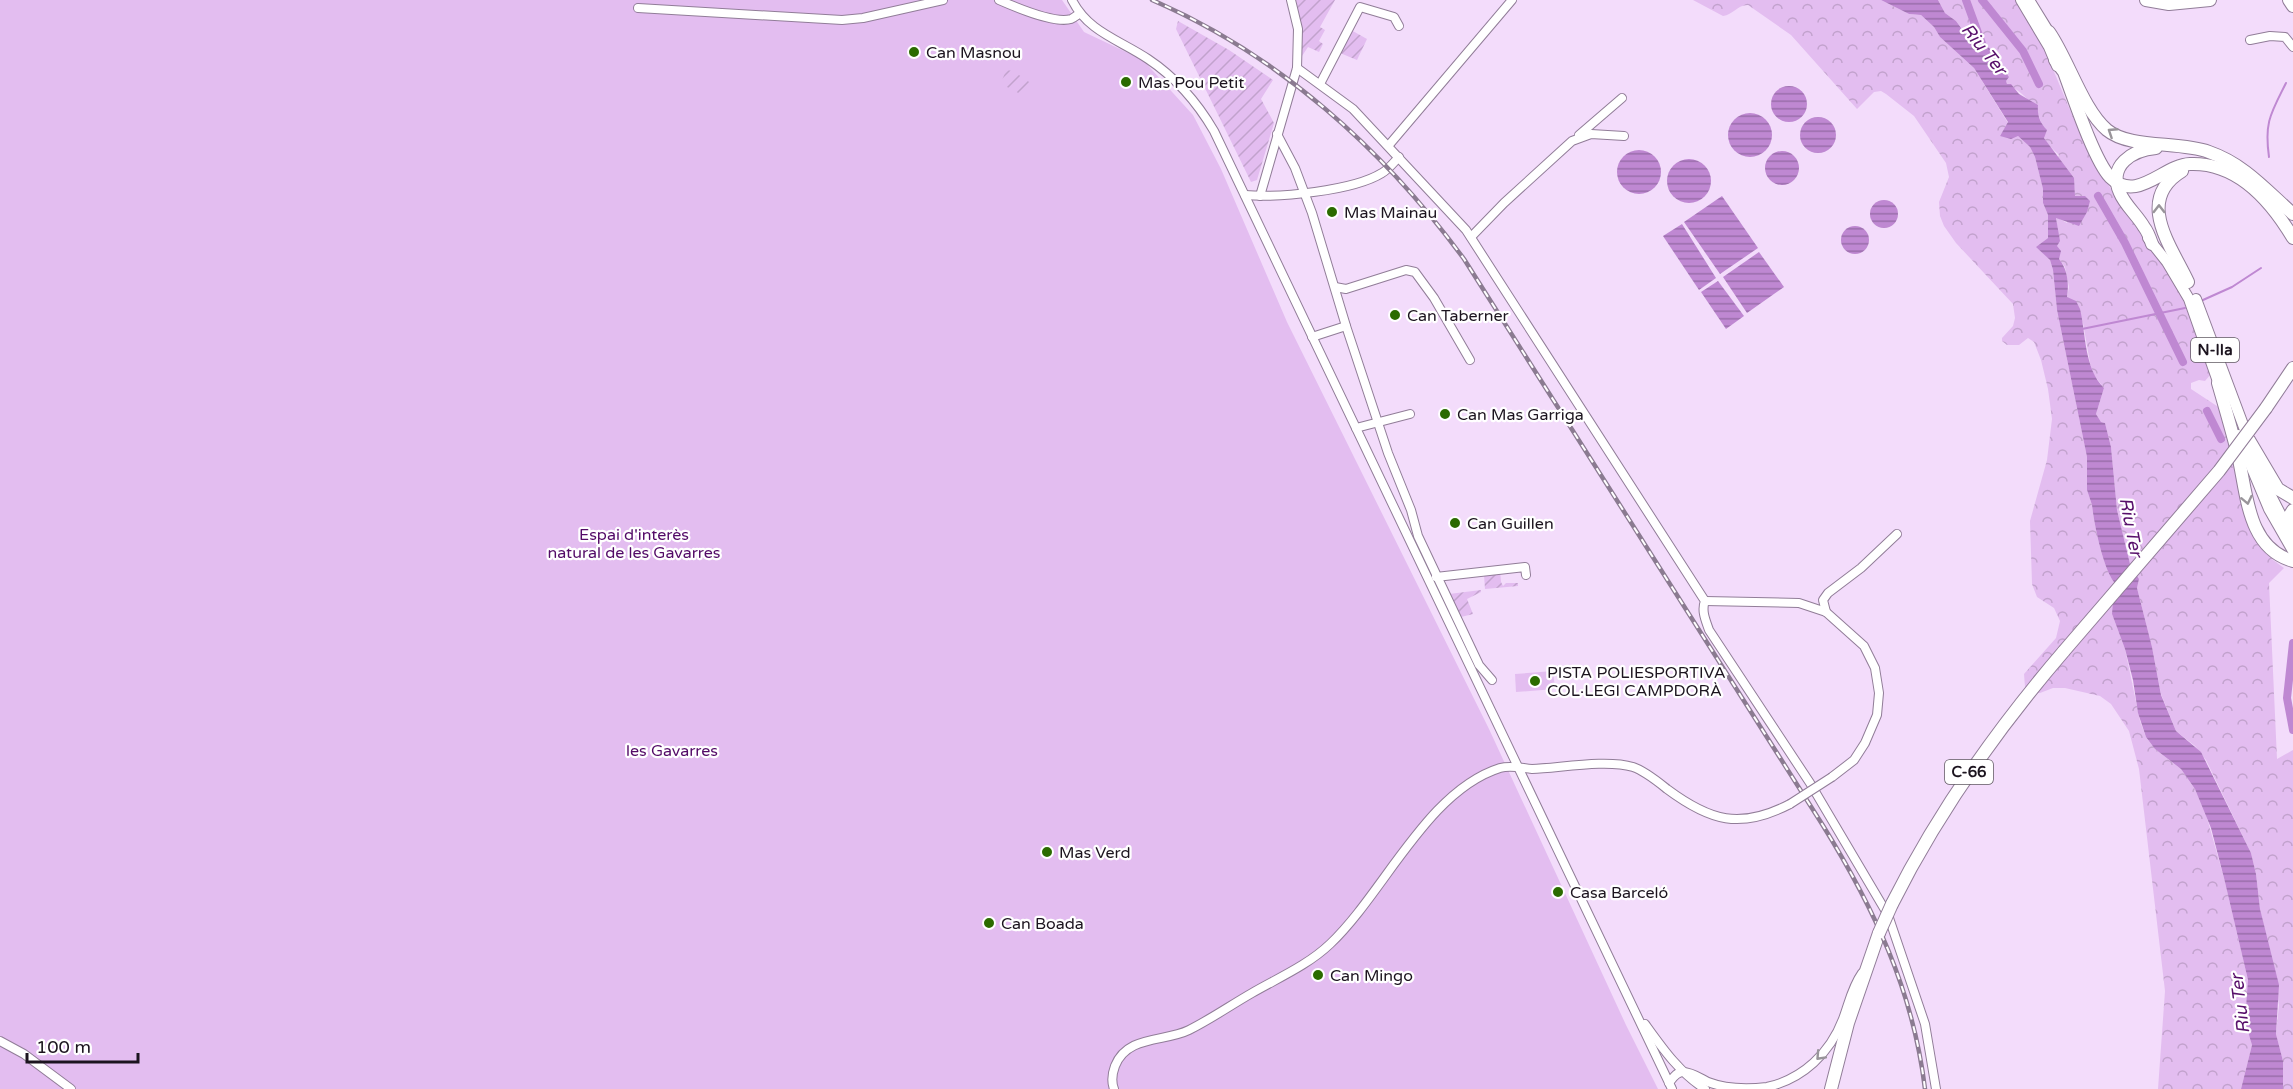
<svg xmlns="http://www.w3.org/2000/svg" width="2293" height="1089" font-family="'Varela Round',sans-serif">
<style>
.forest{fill:url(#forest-crowns)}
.park{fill:#e3bdf0}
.garden{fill:url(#garden-furrows)}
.water{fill:url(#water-rules)}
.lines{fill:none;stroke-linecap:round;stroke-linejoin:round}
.stream{stroke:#bf88d2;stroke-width:2}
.canal{stroke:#bf88d2;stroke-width:8}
.minor-casing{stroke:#917d98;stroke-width:10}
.major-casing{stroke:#917d98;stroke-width:12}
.highway-casing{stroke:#917d98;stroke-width:14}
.minor{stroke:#fff;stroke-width:8}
.major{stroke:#fff;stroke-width:10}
.highway{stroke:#fff;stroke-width:12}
.rail-casing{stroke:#8b7b91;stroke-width:4.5}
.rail{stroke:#fff;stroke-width:2;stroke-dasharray:7;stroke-linecap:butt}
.minor-bridge-casing{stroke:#917d98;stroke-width:10;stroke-linecap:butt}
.highway-bridge-casing{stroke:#917d98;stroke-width:14;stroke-linecap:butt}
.minor-bridge{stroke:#fff;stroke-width:8}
.highway-bridge{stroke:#fff;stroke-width:12}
.oneway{stroke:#99959a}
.poi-dot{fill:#2b6b00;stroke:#fff;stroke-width:2}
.labels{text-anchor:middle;stroke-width:4.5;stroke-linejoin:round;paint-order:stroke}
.shield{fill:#fff;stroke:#605a62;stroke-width:1.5}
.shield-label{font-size:15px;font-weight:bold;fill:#1c141f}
.poi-label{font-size:16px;fill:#1c141f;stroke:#fff;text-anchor:start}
.park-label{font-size:16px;fill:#530a67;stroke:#fff}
.water-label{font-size:18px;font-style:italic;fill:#58106b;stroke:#fff}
</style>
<defs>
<pattern id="forest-crowns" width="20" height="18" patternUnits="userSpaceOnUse" patternTransform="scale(1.5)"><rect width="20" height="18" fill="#e3bdf0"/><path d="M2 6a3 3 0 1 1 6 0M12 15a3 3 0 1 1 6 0" fill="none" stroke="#c2a2cd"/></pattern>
<pattern id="garden-furrows" width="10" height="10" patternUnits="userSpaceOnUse" patternTransform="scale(1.5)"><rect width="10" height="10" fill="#e3bdf0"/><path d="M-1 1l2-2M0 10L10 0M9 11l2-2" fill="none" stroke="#c2a2cd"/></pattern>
<pattern id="water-rules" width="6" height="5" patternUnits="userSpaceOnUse" patternTransform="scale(1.5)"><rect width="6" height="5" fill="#bf88d2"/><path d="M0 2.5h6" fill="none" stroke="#9a6eaa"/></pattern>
</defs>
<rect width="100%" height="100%" fill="#f3dcfb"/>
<g class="forest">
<path d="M1693,0H1881L1909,14L1921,15L1934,27L1940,37L1974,68L2008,123L2000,136H2018L2030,147L2035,157L2043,189V203L2048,215V238L2037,247L2050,260L2053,270L2057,310L2087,457V490L2092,505C2094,524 2103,568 2114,582L2112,614L2125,649L2140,721L2146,737L2155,749L2181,769L2195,789L2203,804L2224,878L2248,980V996L2246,1004L2252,1045L2241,1089H2158L2165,991L2139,769L2129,731L2111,704L2100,696L2065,688H2053L2040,693H2032L2025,687L2024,674L2056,638L2060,621L2054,608L2037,597L2032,584L2030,521L2047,460L2052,419L2048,389L2041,360L2034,342L2028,338L2019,345H2007L2002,341V338L2013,326L2015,318L2013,304L1956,243L1944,226L1940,216L1939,202L1949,177L1946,163L1914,116L1886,94L1881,91L1874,92L1857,109L1791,35L1748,5C1737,5 1733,15 1723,16Z"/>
<path d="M1938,0H2016C2045,40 2059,88 2080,132C2105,187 2142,235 2177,283L2183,296L2211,374L2205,381L2199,380L2191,383V389L2220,408L2255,538L2273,560L2284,568L2269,583L2277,759L2293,750V1089H2283V1061L2276,1034L2279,1005L2260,909L2256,874L2251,853L2206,760L2195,746L2176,731L2161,694L2152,647L2137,588L2139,579L2130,564L2117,510L2111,447L2105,423L2101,422L2096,414L2104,388L2094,375L2090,363L2083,323L2067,297L2069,287L2065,267L2059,259L2057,246L2059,241L2056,217L2067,223C2076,192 2081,185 2058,159L2059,155C2054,150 2046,143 2044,137C2042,132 2043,127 2041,122C2035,105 2023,92 2007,84C2004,77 1997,62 1996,54L1981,41L1967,36L1956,21L1945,13Z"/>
</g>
<g class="park">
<polygon points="0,0 1062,0 1084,32 1143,60 1193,115 1221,169 1287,322 1489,729 1626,1025 1658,1089 0,1089"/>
<polygon points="1553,671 1555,689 1516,692 1515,674"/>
</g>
<g class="garden">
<polygon points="1296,0 1335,0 1320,27 1325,30 1319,41 1323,44 1319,52 1308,47 1302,56 1300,55 1302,30"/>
<polygon points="1178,21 1229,50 1273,80 1261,99 1274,123 1257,180 1251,182 1176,29"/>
<polygon points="1351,30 1367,39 1357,60 1340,53"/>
<polygon points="1006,70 1013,71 1032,84 1024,96 1007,87 1000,86"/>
<polygon points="1500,570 1501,582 1503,586 1506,583 1518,583 1518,586 1485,589 1484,575"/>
<polygon points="1481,590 1481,592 1467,599 1473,614 1461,617 1449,594"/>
</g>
<g class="water">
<path d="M1881,0H1938L1945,13L1956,21L1967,36L1981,41L1996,54L1997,62L2009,77L2006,81L2007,84H2011L2019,94L2038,105C2037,115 2040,123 2047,130L2044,138L2074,178L2075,196H2085L2090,201L2087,212L2079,226L2056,218L2060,241L2057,246L2061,251L2059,259C2068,270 2069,284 2067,297L2076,301L2080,309C2086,334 2084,368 2104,388L2096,414L2101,422L2105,423L2111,447L2117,510L2130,564L2139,579L2137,588L2152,647L2161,695L2176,731L2201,752L2251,853L2256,874L2260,909L2279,985L2276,1034L2283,1061V1089H2241L2252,1045L2245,1021L2248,980L2224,878L2211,828L2195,789L2181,769L2155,749L2146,737L2138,713L2133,680L2125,649L2112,614L2114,582C2103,568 2094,524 2092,505L2087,490V457L2057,310L2053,270L2050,260L2036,247L2048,238V215L2043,203V189L2035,157L2030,147L2018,136L2011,139L2000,136L2008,122L1974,68L1940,37L1934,27L1921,15L1909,14Z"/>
<circle cx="1789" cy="104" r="18"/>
<circle cx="1750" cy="135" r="22"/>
<circle cx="1818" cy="135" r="18"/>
<circle cx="1639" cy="172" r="22"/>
<circle cx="1782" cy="168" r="17"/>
<circle cx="1689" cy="181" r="22"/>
<polygon points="1722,196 1758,248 1720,274 1684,222"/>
<circle cx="1884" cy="214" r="14"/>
<polygon points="1682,224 1716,278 1699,290 1663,236"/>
<circle cx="1855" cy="240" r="14"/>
<polygon points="1759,252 1784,287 1747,313 1723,277"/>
<polygon points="1718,281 1744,316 1726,329 1701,292"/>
</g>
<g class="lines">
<g class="stream">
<path d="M2269,157C2264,122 2271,113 2286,83"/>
<polyline points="2203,300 2232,287 2261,268"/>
<polyline points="2082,329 2185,308"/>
</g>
<g class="canal">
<polyline points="1966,0 1984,49"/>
<polyline points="1982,0 2023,51 2039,84"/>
<polyline points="2098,196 2125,243 2183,362"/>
<polyline points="2207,411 2221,439"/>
<polyline points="2293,643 2287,698 2293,730"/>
</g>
<g class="minor-casing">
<g id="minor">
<path d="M999,0C1015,7 1054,24 1071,19C1074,18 1077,15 1079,14"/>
<path d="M1072,0C1088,32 1120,40 1148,59C1175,77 1197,102 1214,131L1672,1089"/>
<polyline points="638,8 842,20 863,18 943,0"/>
<polyline points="2250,40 2270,36 2285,37 2293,47"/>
<path d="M1297,68L1353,109L1466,230L1705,601C1701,611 1706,621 1709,630L1810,783L1888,915L1925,1024L1936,1089"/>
<polyline points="1320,84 1360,7 1394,17 1399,26"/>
<polyline points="1277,134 1295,168 1312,213 1346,326 1388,453 1411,510 1418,536 1479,665 1492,680"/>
<polyline points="1579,135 1622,98"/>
<polyline points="1389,145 1512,0"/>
<path d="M1245,195C1278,198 1353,191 1382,173C1389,169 1394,162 1399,157"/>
<polyline points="1260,196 1297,68 1298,29 1291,0"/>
<polyline points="1471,237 1504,203 1572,141 1591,134 1624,136"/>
<polyline points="1335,287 1346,289 1406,270 1415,272 1434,298 1470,360"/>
<polyline points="1312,337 1346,326"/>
<polyline points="1356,428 1410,414"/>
<polyline points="1436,577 1525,567 1526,575"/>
<polyline points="1705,601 1799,603 1826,612 1864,646 1875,668 1879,693 1877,715 1865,743 1854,760 1832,777"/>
<polyline points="1826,612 1823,600 1828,593 1861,568 1897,534"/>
<path d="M1645,1024C1663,1049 1679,1072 1705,1089"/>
<polyline points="0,1041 24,1054 71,1089"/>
<path d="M1669,1083C1673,1078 1676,1072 1683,1072C1692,1072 1700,1078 1708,1082C1726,1089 1749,1089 1767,1087C1803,1079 1830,1053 1843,1019C1849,1003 1852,987 1862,973"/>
<path d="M1114,1089C1111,1081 1112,1074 1115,1066C1127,1035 1165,1042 1189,1030C1211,1019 1231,1005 1252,993C1278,978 1308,965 1330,944C1384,893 1427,791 1500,768C1511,765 1521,768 1532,769C1560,768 1606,759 1633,767C1645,771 1657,781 1667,789C1710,821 1740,830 1790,804"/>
</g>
</g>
<g class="major-casing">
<g id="major">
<polyline points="2021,0 2049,47 2057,66"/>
<polyline points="2029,0 2053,39"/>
<polyline points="2148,238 2167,262 2189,299 2221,390"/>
<polyline points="2196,299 2248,438"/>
<polyline points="2238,435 2269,509 2293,551"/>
<polyline points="2256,459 2268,490 2288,529"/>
</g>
</g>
<g class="highway-casing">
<g id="highway">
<polyline points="2146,0 2169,4 2210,0"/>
<polyline points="2289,0 2293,6"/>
<path d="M2049,32C2068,59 2083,110 2107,130C2130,149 2179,141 2209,152C2244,164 2266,190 2293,214"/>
<path d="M2055,60L2064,72C2073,96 2094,160 2110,177C2137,204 2163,165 2190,164C2237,162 2271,201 2293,238"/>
<path d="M2182,171C2134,200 2172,247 2188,282"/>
<path d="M2152,244C2150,238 2148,232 2144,227C2137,215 2125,205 2120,193C2107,165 2133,150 2156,148"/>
<path d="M2218,383C2225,407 2232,431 2238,455C2247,493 2247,548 2293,561"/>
<polyline points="2266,408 2293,368"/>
<polyline points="2249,440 2278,489 2293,498"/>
<polyline points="2293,510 2288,518 2293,545"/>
<path d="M1892,904C1938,812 1997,729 2064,651"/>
<polyline points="1831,1089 1848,1023 1879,933"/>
</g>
</g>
<use href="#minor" class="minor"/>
<use href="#major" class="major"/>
<use href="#highway" class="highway"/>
<g class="rail-casing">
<path id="rail" d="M1152,0C1279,55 1383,149 1464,259L1822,824C1874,908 1913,990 1925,1089"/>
</g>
<use href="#rail" class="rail"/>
<g class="minor-bridge-casing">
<polyline id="minor-bridge" points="1790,804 1832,777"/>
</g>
<g class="highway-bridge-casing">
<g id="highway-bridge">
<polyline points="2064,651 2219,471 2266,408"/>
<polyline points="1879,933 1892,904"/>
</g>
</g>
<use href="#minor-bridge" class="minor-bridge"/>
<use href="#highway-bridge" class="highway-bridge"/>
</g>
<defs><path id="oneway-chevron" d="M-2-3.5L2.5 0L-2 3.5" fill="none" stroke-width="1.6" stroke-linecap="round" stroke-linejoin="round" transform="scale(1.5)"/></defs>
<g class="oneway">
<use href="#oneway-chevron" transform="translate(2112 132) rotate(-147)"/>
<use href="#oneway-chevron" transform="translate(2159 209) rotate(-90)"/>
<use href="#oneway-chevron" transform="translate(2247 500) rotate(78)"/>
<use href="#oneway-chevron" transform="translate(1820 1056) rotate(133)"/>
</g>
<g class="poi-dot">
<circle cx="914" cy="52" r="6"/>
<circle cx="1126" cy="82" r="6"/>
<circle cx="1332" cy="212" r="6"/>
<circle cx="1395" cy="315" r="6"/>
<circle cx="1445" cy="414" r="6"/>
<circle cx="1455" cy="523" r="6"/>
<circle cx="1535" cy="681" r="6"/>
<circle cx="1047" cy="852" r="6"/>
<circle cx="1558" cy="892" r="6"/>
<circle cx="989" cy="923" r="6"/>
<circle cx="1318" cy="975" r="6"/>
</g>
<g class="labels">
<g class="shield">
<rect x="2191" y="338" width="48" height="24" rx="4.5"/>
<rect x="1945" y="760" width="48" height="24" rx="4.5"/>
</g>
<g class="shield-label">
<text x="2215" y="355">N-IIa</text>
<text x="1969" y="777">C-66</text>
</g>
<g class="poi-label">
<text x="926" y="58">Can Masnou</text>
<text x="1138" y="88">Mas Pou Petit</text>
<text x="1344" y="218">Mas Mainau</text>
<text x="1407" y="321">Can Taberner</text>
<text x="1457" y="420">Can Mas Garriga</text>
<text x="1467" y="529">Can Guillen</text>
<text x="1547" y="678">PISTA POLIESPORTIVA<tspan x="1547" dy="18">COL·LEGI CAMPDORÀ</tspan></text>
<text x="1059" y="858">Mas Verd</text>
<text x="1570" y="898">Casa Barceló</text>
<text x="1001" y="929">Can Boada</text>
<text x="1330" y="981">Can Mingo</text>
</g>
<g class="park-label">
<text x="634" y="540">Espai d'interès<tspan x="634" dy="18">natural de les Gavarres</tspan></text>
<text x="672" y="756">les Gavarres</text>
</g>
<g class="water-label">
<text transform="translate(1984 49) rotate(51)" y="6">Riu Ter</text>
<text transform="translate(2131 527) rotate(79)" y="6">Riu Ter</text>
<text transform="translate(2240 1004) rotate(-97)" y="6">Riu Ter</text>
</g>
</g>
<path d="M27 1053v9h111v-9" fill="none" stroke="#1c141f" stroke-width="3"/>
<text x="36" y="1053" font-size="18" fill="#1c141f" stroke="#ffffff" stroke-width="4.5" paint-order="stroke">100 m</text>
</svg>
